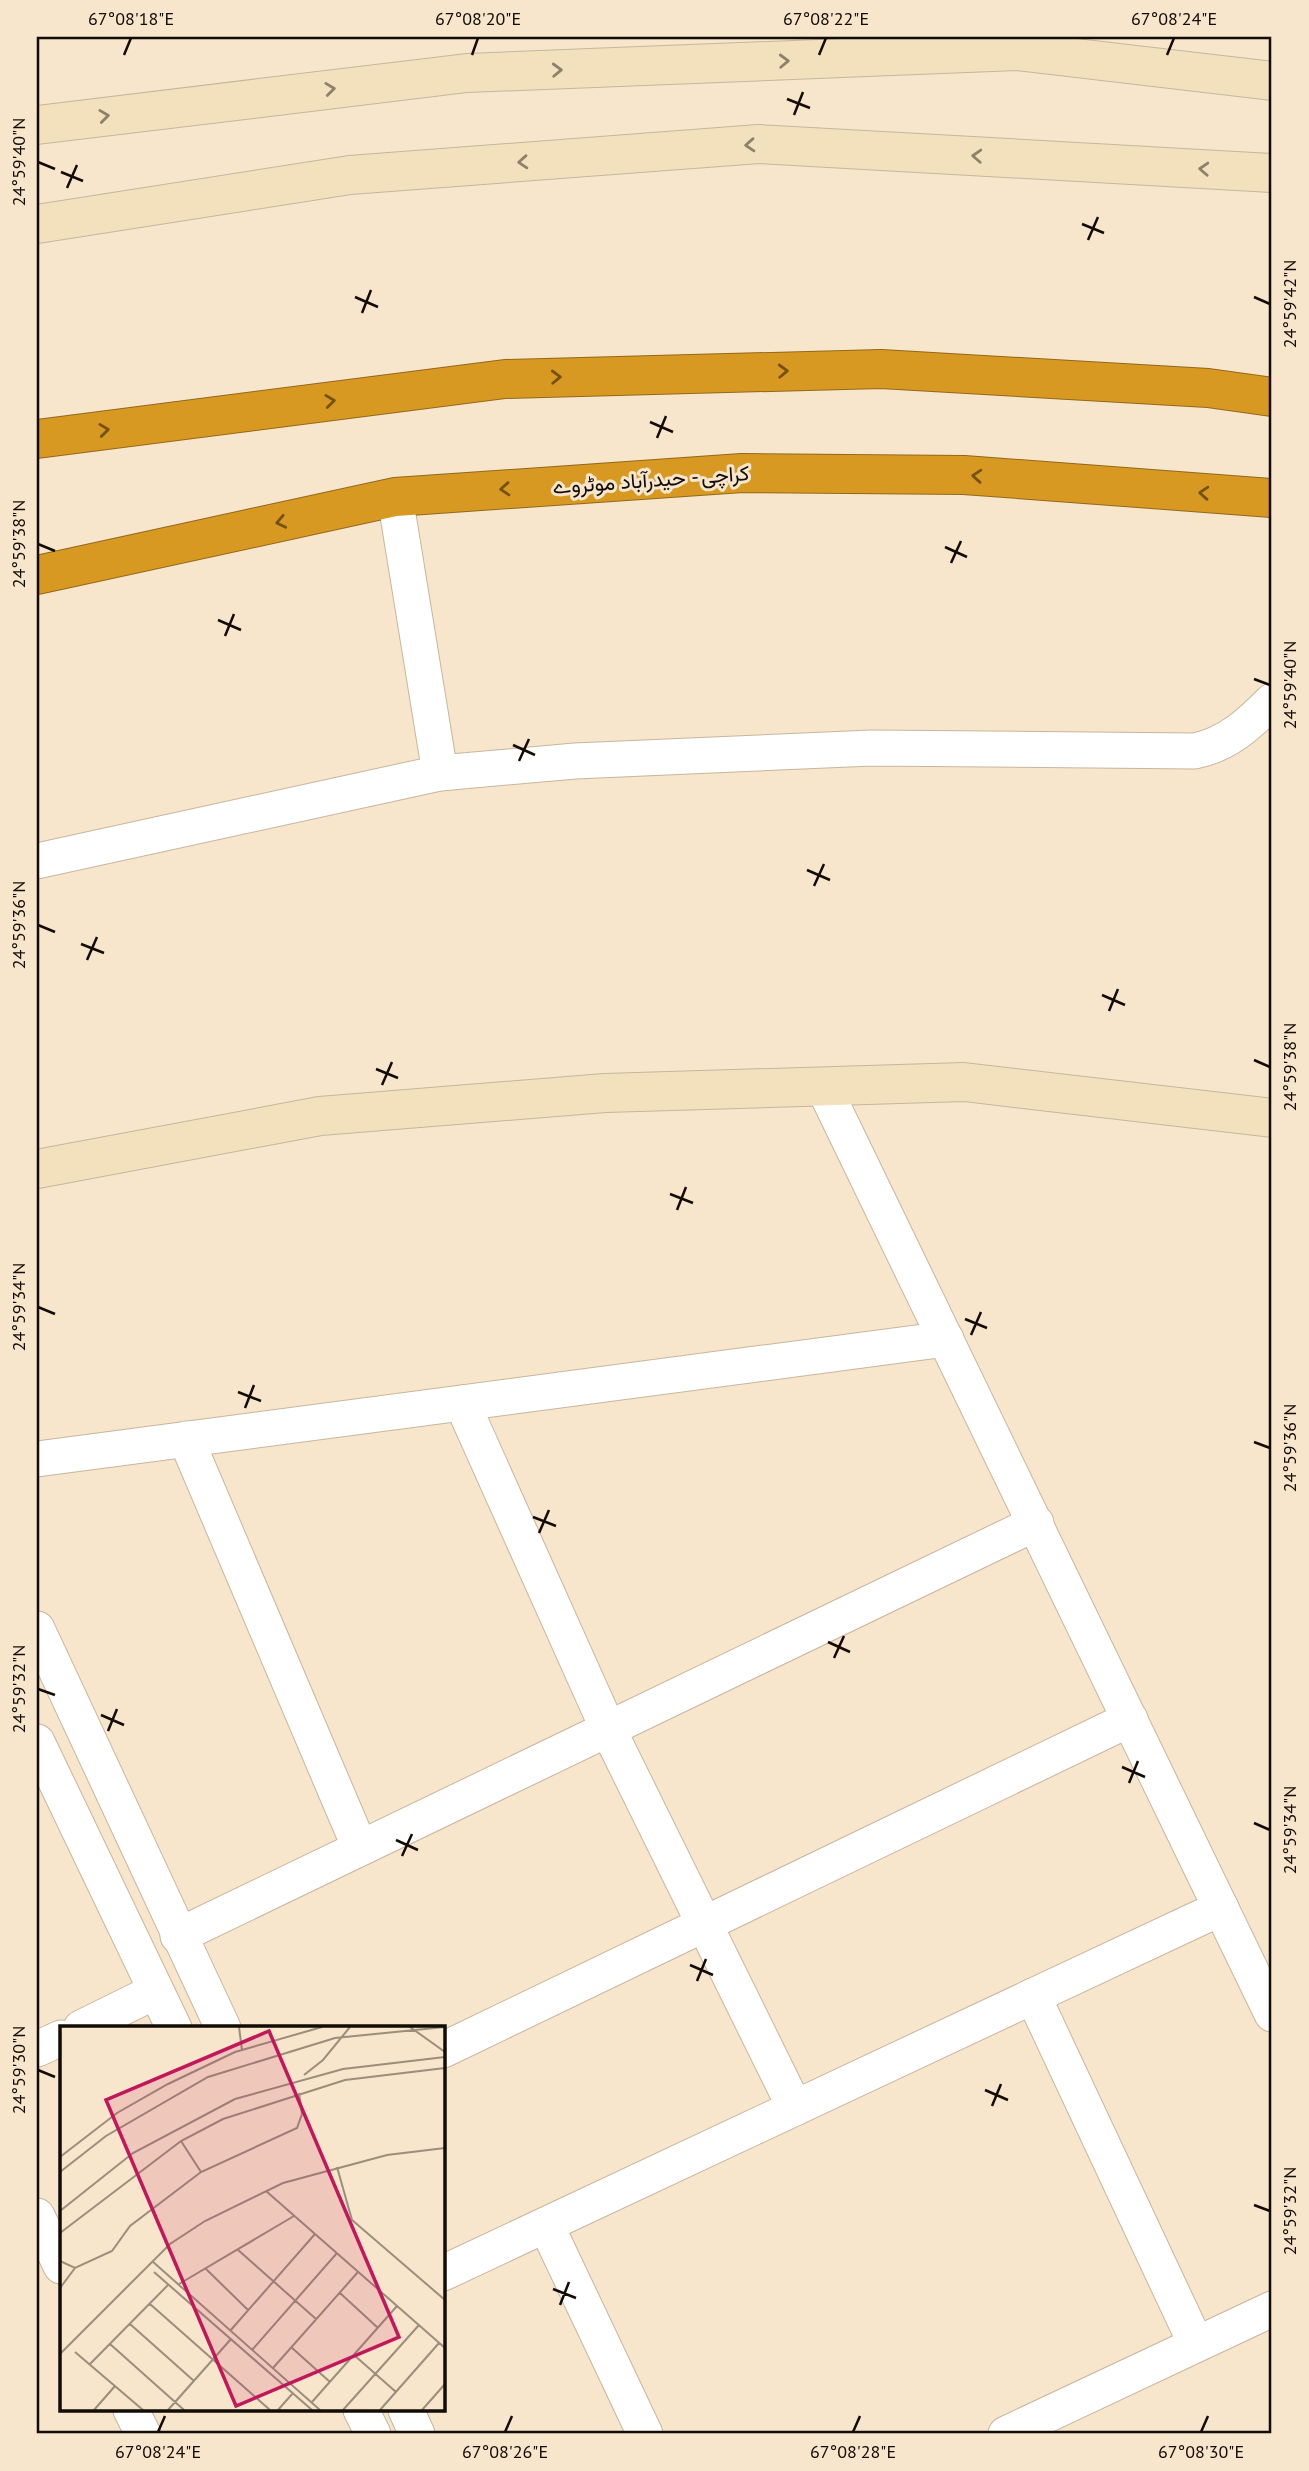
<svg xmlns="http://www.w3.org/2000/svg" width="1309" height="2471" font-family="'PT Sans',Vazirmatn,sans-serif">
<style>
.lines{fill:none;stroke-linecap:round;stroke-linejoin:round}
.street-casing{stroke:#c7b69e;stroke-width:37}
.secondary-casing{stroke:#c7b69e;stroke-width:40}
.highway-casing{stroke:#936818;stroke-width:40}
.street{stroke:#fff;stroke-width:35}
.secondary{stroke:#f3e0bd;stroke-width:38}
.highway{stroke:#d89923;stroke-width:38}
.oneway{stroke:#8e816a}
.oneway2{stroke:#755214}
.ticks{fill:none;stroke:#120c05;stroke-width:2.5}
.labels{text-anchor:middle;stroke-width:6;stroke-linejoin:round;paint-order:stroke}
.street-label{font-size:21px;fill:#120c05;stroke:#f7e5cc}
.inset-road{fill:none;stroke:#9b8e7c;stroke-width:2}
.view{fill:#c2185b;fill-opacity:0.15;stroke:#c2185b;stroke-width:3.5}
.inset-edge{fill:none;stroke:#120c05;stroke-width:3.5}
.neatline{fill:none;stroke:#120c05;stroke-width:2.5}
.ticks-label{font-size:18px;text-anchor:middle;fill:#120c05}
</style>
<rect width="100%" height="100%" fill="#f7e5cc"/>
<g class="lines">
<g class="street-casing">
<g id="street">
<polyline points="395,497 440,773"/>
<path d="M37,861L440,773L575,761L872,748L1195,751C1228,744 1249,724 1272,701"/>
<polyline points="823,1086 1272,2014"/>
<polyline points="462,1403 608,1729 795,2108"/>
<polyline points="186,1439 360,1848"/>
<polyline points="37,1459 946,1339"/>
<polyline points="37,1629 223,2028"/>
<polyline points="37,1742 174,2028"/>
<polyline points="178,1936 1036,1523"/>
<polyline points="1033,1996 1196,2344"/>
<polyline points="81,2028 156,1991"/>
<polyline points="37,2049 61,2038"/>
<polyline points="443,2050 1130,1719"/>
<polyline points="37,2216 61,2266"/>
<polyline points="546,2225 645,2434"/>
<polyline points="443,2273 1221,1908"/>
<polyline points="131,2410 143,2434"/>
<polyline points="361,2410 373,2434"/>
<polyline points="406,2410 417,2434"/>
<polyline points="1006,2434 1272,2309"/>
</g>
</g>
<g class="secondary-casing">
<g id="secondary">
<polyline points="37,125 467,73 1017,51 1272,81"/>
<polyline points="37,224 350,175 759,144 1272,173"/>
<polyline points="37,1169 320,1116 605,1093 964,1082 1272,1118"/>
</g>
</g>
<g class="highway-casing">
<g id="highway">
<polyline points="37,439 505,379 881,369 1208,388 1272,397"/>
<polyline points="37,575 395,497 742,473 964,475 1272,498"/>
</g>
</g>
<use href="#street" class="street"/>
<use href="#secondary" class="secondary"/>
<use href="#highway" class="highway"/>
</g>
<defs><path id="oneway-chevron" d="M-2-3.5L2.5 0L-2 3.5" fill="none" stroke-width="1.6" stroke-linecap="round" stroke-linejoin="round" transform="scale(1.75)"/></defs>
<g class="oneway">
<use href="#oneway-chevron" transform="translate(784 61) rotate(-2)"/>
<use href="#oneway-chevron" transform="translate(557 70) rotate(-2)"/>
<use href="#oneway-chevron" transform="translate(330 89) rotate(-7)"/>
<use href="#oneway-chevron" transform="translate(104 116) rotate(-7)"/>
<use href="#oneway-chevron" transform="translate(750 145) rotate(176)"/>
<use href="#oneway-chevron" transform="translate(977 156) rotate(-177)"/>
<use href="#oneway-chevron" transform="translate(523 162) rotate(176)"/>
<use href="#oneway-chevron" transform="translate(1204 169) rotate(-177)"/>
</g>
<g class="oneway2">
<use href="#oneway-chevron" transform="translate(783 371) rotate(-2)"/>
<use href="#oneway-chevron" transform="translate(556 377) rotate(-2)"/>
<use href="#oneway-chevron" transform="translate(330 401) rotate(-7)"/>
<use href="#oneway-chevron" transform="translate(104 430) rotate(-7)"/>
<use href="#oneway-chevron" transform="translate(977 476) rotate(-176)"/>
<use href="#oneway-chevron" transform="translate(505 489) rotate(176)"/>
<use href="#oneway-chevron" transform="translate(1204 493) rotate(-176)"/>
<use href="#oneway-chevron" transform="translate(281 522) rotate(168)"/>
</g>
<path class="ticks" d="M124,55L131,38M472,55L478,38M819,55L826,38M1167,55L1174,38M787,99L810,108M794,115L803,92M38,162L55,169M61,172L83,181M67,188L77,165M1082,224L1104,233M1088,240L1098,217M355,297L378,307M1254,297L1270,304M362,313L371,290M650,422L673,432M657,438L666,416M38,544L55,551M945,547L967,557M951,563L961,541M218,620L241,630M225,636L234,614M1254,679L1270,685M513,745L535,755M519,761L529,739M807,870L830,880M814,886L824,864M38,925L55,932M81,944L104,953M87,960L97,937M1102,995L1125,1005M1109,1011L1118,989M1254,1060L1270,1067M376,1069L398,1078M382,1085L392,1062M670,1194L693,1203M677,1210L686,1187M38,1307L55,1314M965,1319L987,1328M971,1335L981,1312M238,1392L261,1401M245,1408L254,1385M1254,1442L1270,1448M533,1517L556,1526M539,1533L549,1510M828,1642L850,1652M834,1658L844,1636M38,1689L55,1695M101,1715L124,1725M108,1731L117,1709M1122,1767L1145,1777M1129,1783L1138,1761M1254,1823L1270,1830M396,1840L418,1850M402,1856L412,1834M690,1965L713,1975M697,1981L706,1959M38,2070L55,2077M985,2090L1008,2100M992,2106L1001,2084M1254,2205L1270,2211M553,2289L576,2298M560,2305L569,2282M158,2432L165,2416M505,2432L512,2416M853,2432L860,2416M1201,2432L1208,2416"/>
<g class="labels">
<g class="street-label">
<text transform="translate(651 480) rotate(-4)" y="7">کراچی - حیدرآباد موٹروے</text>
</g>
</g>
<g transform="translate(60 2026)">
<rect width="385" height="385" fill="#f7e5cc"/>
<path class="inset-road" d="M179,1L182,24M350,1L385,26M244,49L263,34L290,1M121,115L141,146M0,131L57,87L108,58L175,26L262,1M277,141L292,194L385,274M0,146L46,110L148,51L275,12L385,1M206,165L385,322M0,185L73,127L175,73L283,43L385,31M0,207L121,115L163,93L285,54L385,42M177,223L256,293M0,235L15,242L52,225L70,200L141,146L237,102L242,88L239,67M92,235L260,384M145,242L188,284M94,246L252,384M119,258L234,190M0,262L15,242M280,267L318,302M90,278L210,384M70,298L134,355M170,305L255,208M50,318L124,384M231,321L270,356M192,324L277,227M15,326L83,384M0,328L110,218L145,195L223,157L327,129L385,122M294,329L336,366M30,338L109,258M213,342L298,246M252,376L337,280M34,384L55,360M108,384L171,313M218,384L233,367M283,384L359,299M320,384L379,317M362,384L385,358"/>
<path class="view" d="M209,5L339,311L176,380L46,74Z"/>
<rect width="385" height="385" class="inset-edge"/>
</g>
<rect width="1309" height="2471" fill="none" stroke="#f7e5cc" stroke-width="77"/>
<rect x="38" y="38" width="1232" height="2394" class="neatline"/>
<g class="ticks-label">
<text x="131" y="25">67°08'18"E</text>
<text x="478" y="25">67°08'20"E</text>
<text x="826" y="25">67°08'22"E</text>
<text x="1174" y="25">67°08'24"E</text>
<text transform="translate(19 162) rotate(-90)" y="6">24°59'40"N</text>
<text transform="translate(1290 304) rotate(-90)" y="6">24°59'42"N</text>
<text transform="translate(19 544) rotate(-90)" y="6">24°59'38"N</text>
<text transform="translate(1290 685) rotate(-90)" y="6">24°59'40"N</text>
<text transform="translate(19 925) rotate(-90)" y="6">24°59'36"N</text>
<text transform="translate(1290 1067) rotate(-90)" y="6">24°59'38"N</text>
<text transform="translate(19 1307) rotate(-90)" y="6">24°59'34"N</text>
<text transform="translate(1290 1448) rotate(-90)" y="6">24°59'36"N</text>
<text transform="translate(19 1689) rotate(-90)" y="6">24°59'32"N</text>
<text transform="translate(1290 1830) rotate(-90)" y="6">24°59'34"N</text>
<text transform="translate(19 2070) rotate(-90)" y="6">24°59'30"N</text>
<text transform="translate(1290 2211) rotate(-90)" y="6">24°59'32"N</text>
<text x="158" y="2458">67°08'24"E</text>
<text x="505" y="2458">67°08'26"E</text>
<text x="853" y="2458">67°08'28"E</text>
<text x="1201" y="2458">67°08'30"E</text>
</g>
</svg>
